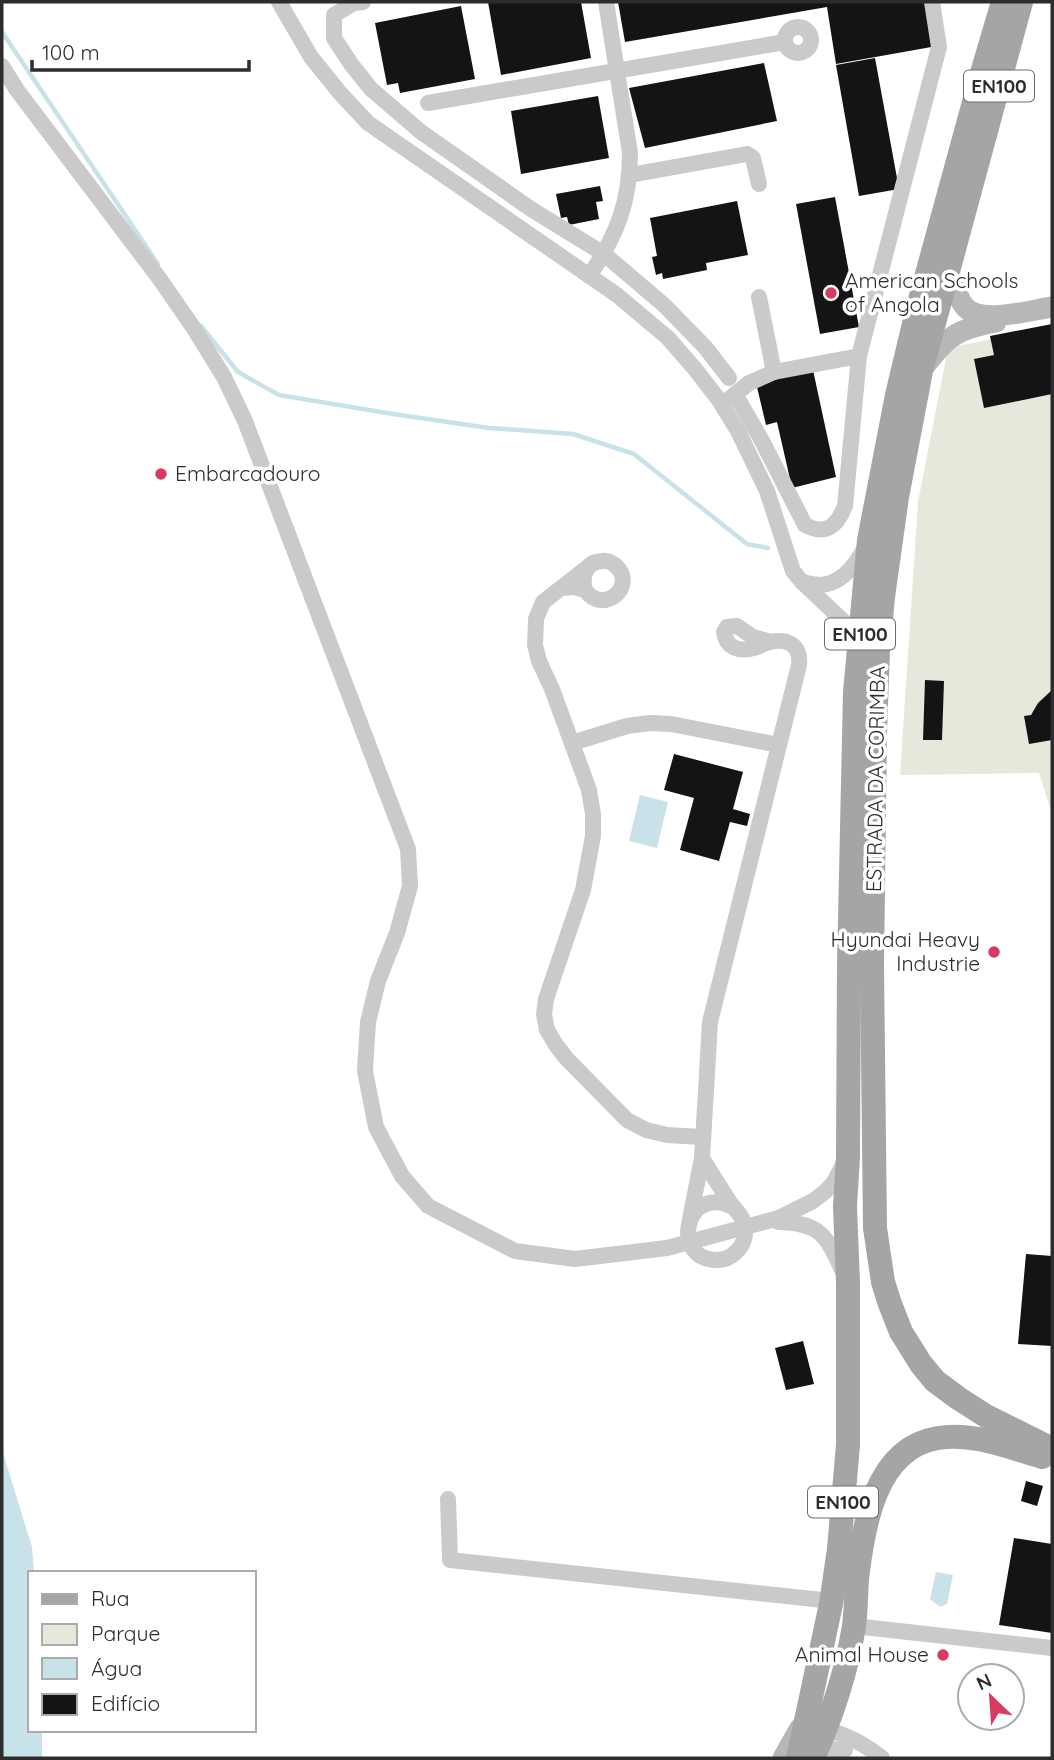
<svg xmlns="http://www.w3.org/2000/svg" width="1054" height="1760" font-family="Quicksand,sans-serif">
<style>
.green{fill:#e5e9db}
.water{fill:#c9e1e8}
.lines{fill:none;stroke-linecap:round;stroke-linejoin:round}
.stream{stroke:#c9e1e8;stroke-width:4.5}
.building{fill:#141414}
.street{stroke:#cacaca;stroke-width:16}
.secondary{stroke:#b7b7b7;stroke-width:21}
.primary{stroke:#a5a5a5;stroke-width:24}
.poi-dot{fill:#d83b61;stroke:#fff;stroke-width:2.5}
.labels{text-anchor:middle;stroke-width:7;stroke-linejoin:round;paint-order:stroke}
.shield{fill:#fff;stroke:#6c6c6c;stroke-width:2}
.shield-label{font-size:19px;font-weight:bold;fill:#2d2d2d}
.poi-label{font-size:21px;fill:#2d2d2d;stroke:#fff;text-anchor:start}
.street-label{font-size:21px;fill:#2d2d2d;stroke:#fff}
</style>
<rect width="100%" height="100%" fill="#fff"/>
<polygon class="green" points="1052,327 1052,814 1039,773 900,775 918,502 948,348"/>
<g class="water">
<polygon points="640,795 668,802 657,848 629,841"/>
<polygon points="2,1450 32,1547 34,1573 30,1573 30,1730 42,1730 42,1758 2,1758"/>
<polygon points="936,1572 953,1575 947,1604 940,1607 930,1599"/>
</g>
<g class="lines">
<g class="stream">
<polyline points="2,32 158,264"/>
<polyline points="201,326 238,372 279,395 393,414 489,428 573,434 634,454 747,544 768,548"/>
</g>
</g>
<g class="building">
<polygon points="488,2 581,2 591,58 501,75"/>
<polygon points="618,2 929,2 937,46 836,64 827,7 625,42"/>
<polygon points="461,6 475,79 400,93 398,83 387,85 375,23"/>
<polygon points="875,58 899,189 859,196 836,65"/>
<polygon points="764,63 777,121 645,148 629,88"/>
<polygon points="598,96 609,158 521,174 511,111"/>
<polygon points="600,186 603,201 596,202 599,219 569,225 567,217 561,218 556,194"/>
<polygon points="835,197 859,327 820,334 796,204"/>
<polygon points="737,201 748,255 706,263 707,270 663,279 662,273 656,275 652,257 657,256 650,218"/>
<polygon points="1052,324 1052,394 984,408 974,359 994,355 990,336"/>
<polygon points="813,370 836,477 792,488 777,422 766,425 756,383"/>
<polygon points="925,680 944,681 942,740 923,740"/>
<polygon points="1052,690 1052,740 1029,744 1024,716 1031,715 1038,703"/>
<polygon points="674,754 743,772 733,809 750,814 747,826 730,822 719,861 680,850 694,798 664,790"/>
<polygon points="1026,1254 1052,1256 1052,1346 1018,1344"/>
<polygon points="803,1341 814,1384 786,1390 775,1348"/>
<polygon points="1026,1481 1043,1486 1037,1506 1021,1501"/>
<polygon points="1014,1538 1052,1544 1052,1633 999,1625"/>
</g>
<g class="lines">
<g class="street">
<polyline points="279,2 311,57 340,93 368,123 617,295 668,338 695,369 719,400 738,431 767,491 793,571 802,582 859,636"/>
<polyline points="363,2 354,3 334,15 334,38 351,64 371,89 421,132 531,209 604,254 664,305 705,347 729,378"/>
<circle cx="798" cy="40" r="13"/>
<polyline points="2,66 17,90 159,278 195,330 224,377 245,421 408,849 410,886 397,933 378,981 368,1022 365,1071 376,1127 402,1176 428,1206 515,1251 575,1259 667,1248 779,1218 813,1201 826,1191 834,1182 844,1163"/>
<polyline points="428,103 785,42"/>
<polyline points="630,175 747,154 753,158 759,184"/>
<path d="M589,276C617,235 630,202 630,153L606,2"/>
<polyline points="759,297 774,372"/>
<path d="M735,394L761,439L805,525C826,536 837,526 845,506L859,356L939,47L932,2"/>
<polyline points="728,400 749,383 774,372 859,356"/>
<polyline points="593,563 543,602 536,619 535,645 539,661 552,689 589,790 593,814 593,836 583,890 546,999 544,1014 547,1030 556,1045 566,1058 627,1120 646,1130 667,1135 702,1137"/>
<path d="M802,582C807,583 814,585 820,585C841,584 855,566 864,549"/>
<path d="M562,588L574,587L585,590C604,616 636,586 617,567C613,563 607,560 602,561C586,562 581,576 585,590"/>
<polyline points="572,743 627,726 650,723 671,724 779,745"/>
<path d="M702,1158C712,1174 721,1189 731,1204C737,1212 744,1217 745,1227C746,1236 743,1246 736,1252C731,1257 724,1260 717,1260C670,1260 684,1183 733,1207"/>
<path d="M690,1219L702,1158L710,1022L799,665C801,645 788,638 770,642C764,643 759,647 754,648C739,652 726,648 724,632L727,627L737,626L753,637L771,642"/>
<path d="M778,1222C821,1223 826,1235 843,1272"/>
<polyline points="448,1499 450,1560 832,1601"/>
<polyline points="854,1626 1052,1648"/>
<path d="M824,1729C845,1734 866,1745 882,1758"/>
<polyline points="818,1748 845,1750"/>
</g>
<g class="secondary">
<path d="M948,271C953,282 957,298 965,307C981,325 1031,310 1052,307"/>
<path d="M923,368C949,336 954,330 996,322"/>
<polyline points="783,1758 800,1728"/>
</g>
<g class="primary">
<polyline points="1021,2 921,371 897,497 883,597 878,650 875,733 872,966 875,1228 883,1282 890,1304 901,1332 921,1364 935,1381 958,1398 986,1416 1052,1449"/>
<polyline points="798,1758 831,1604 839,1549 848,1445 848,1283 845,1206 848,1157 849,965 855,692 869,540 897,395 918,307 982,73 1003,2"/>
<path d="M813,1758C831,1719 847,1670 854,1626C856,1611 856,1595 857,1579C863,1527 875,1448 938,1438C973,1432 1008,1447 1042,1457"/>
</g>
</g>
<g class="poi-dot">
<circle cx="831" cy="293" r="7"/>
<circle cx="161" cy="474" r="7"/>
<circle cx="994" cy="952" r="7"/>
<circle cx="943" cy="1655" r="7"/>
</g>
<g class="labels">
<g class="shield">
<rect x="964" y="70.5" width="70" height="31" rx="5"/>
<rect x="825" y="618.5" width="70" height="31" rx="5"/>
<rect x="808" y="1486.5" width="70" height="31" rx="5"/>
</g>
<g class="shield-label">
<text x="999" y="93">EN100</text>
<text x="860" y="641">EN100</text>
<text x="843" y="1509">EN100</text>
</g>
<g class="poi-label">
<text x="845" y="288">American Schools<tspan x="845" dy="24">of Angola</tspan></text>
<text x="175" y="481">Embarcadouro</text>
<text x="980" y="947" text-anchor="end">Hyundai Heavy<tspan x="980" dy="24">Industrie</tspan></text>
<text x="929" y="1662" text-anchor="end">Animal House</text>
</g>
<g class="street-label">
<text transform="translate(876 779) rotate(-89)" y="7">ESTRADA DA CORIMBA</text>
</g>
</g>
<rect width="1054" height="1760" fill="none" stroke="#2d2d2d" stroke-width="7"/>
<rect x="28" y="1571" width="228" height="161" fill="#ffffff" stroke="#ababab" stroke-width="2"/>
<rect x="42" y="1594" width="35" height="10" fill="#a5a5a5" stroke="#ababab" stroke-width="2"/>
<text x="91" y="1606" font-size="21" fill="#2d2d2d">Rua</text>
<rect x="42" y="1624" width="35" height="21" fill="#e5e9db" stroke="#ababab" stroke-width="2"/>
<text x="91" y="1641" font-size="21" fill="#2d2d2d">Parque</text>
<rect x="42" y="1658" width="35" height="21" fill="#c9e1e8" stroke="#ababab" stroke-width="2"/>
<text x="91" y="1676" font-size="21" fill="#2d2d2d">Água</text>
<rect x="42" y="1694" width="35" height="21" fill="#141414" stroke="#ababab" stroke-width="2"/>
<text x="91" y="1711" font-size="21" fill="#2d2d2d">Edifício</text>
<g transform="translate(991 1697) rotate(335)"><circle r="33" fill="#ffffff" stroke="#ababab" stroke-width="2"/>
<path d="M0-5L12 26L0 18L-12 26Z" fill="#d83b61"/>
<text y="-10" font-size="19" font-weight="bold" text-anchor="middle" fill="#2d2d2d">N</text>
</g>
<path d="M32 60v10h217v-10" fill="none" stroke="#2d2d2d" stroke-width="3.5"/>
<text x="42" y="60" font-size="21" fill="#2d2d2d" stroke="#ffffff" stroke-width="5" paint-order="stroke">100 m</text>
</svg>
